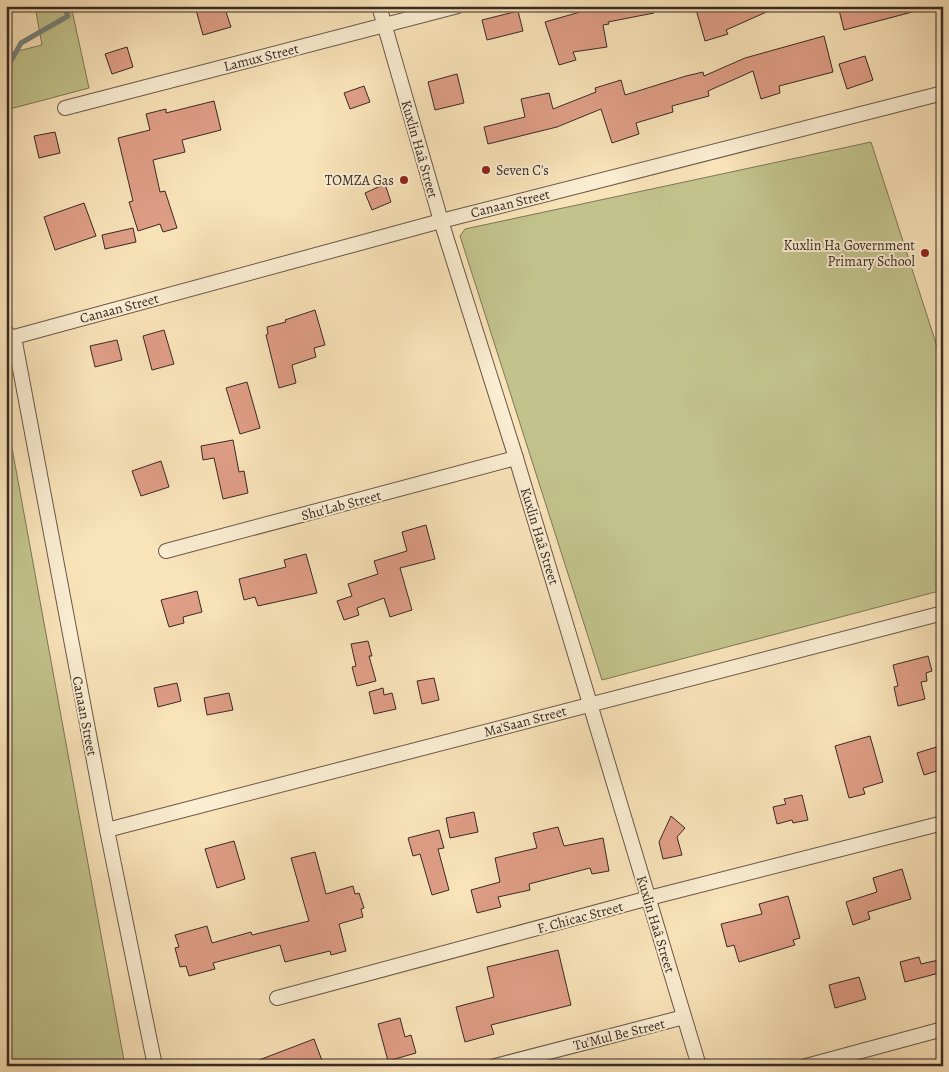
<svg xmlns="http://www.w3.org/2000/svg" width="949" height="1072" font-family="Alegreya,serif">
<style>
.green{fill:#c2c38c;stroke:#7e7658}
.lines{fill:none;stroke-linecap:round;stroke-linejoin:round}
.stream{stroke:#76827b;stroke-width:5}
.building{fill:#df9e86;stroke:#392924}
.lane-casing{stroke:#695849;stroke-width:9}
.street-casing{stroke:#695849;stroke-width:16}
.lane{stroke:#fbedd2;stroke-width:7}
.street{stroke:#fbedd2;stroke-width:14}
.poi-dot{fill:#8f2418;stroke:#fbedd2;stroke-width:2}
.labels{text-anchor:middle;stroke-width:4;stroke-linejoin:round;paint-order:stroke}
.street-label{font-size:14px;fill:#392924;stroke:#fbedd2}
.poi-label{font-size:14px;fill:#392924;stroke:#fbedd2;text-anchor:end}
</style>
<rect width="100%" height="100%" fill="#f9e3b9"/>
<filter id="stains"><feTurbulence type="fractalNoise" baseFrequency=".004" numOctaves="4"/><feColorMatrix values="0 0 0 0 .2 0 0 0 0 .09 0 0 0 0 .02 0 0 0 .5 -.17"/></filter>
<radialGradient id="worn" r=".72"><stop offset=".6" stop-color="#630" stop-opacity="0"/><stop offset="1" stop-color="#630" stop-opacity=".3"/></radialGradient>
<g class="green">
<polygon points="35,6 71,6 89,88 6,110 6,54 42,45"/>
<polygon points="871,142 943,365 943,590 602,680 460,236 465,229"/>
<polygon points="6,415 125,1066 6,1066"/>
</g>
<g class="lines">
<polyline class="stream" points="6,70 21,43 68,16 64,6"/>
</g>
<g class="building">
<polygon points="208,6 224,6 231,27 203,35 196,10"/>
<polygon points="601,6 653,6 654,13 608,22 609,24 603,25 607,47 573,52 576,60 559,65 545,22"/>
<polygon points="695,6 780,6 726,30 728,34 705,41"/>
<polygon points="838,6 916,6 916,11 844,30"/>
<polygon points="518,11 523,31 487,40 482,20"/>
<polygon points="824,36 833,72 779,86 780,93 761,99 753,71 708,91 709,96 672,106 673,112 636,123 639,134 612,143 601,109 557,127 488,144 484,127 525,117 521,99 549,93 553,109 596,92 595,88 621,80 625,95 686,76 703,72 704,76 745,58"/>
<polygon points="127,47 133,67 112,74 105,54"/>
<polygon points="865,56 873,80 847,89 839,64"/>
<polygon points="457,74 464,103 435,110 428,82"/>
<polygon points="364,86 370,102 350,109 344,93"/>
<polygon points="214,101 221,130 182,140 185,152 153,160 160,192 165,191 177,228 163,232 160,224 138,231 129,202 133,201 118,138 150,130 146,114 166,109 166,113"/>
<polygon points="55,132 60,153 39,158 34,136"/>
<polygon points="385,184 391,202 372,210 365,193"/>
<polygon points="84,203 96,236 55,250 44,217"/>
<polygon points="133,228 136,242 105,249 102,235"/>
<polygon points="315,310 325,345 314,348 316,357 292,365 296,383 279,388 266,335 268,334 267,327 286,322 285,320"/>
<polygon points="164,330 174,364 152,370 143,336"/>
<polygon points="117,340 122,360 95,367 90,346"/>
<polygon points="247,382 260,428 240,434 226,388"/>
<polygon points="233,440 239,472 244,471 248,493 223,499 214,458 203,460 201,446"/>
<polygon points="161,461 169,487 141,496 132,471"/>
<polygon points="426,525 435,559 400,568 412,610 390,617 384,598 357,608 359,615 344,620 337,601 352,596 348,584 378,574 374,561 407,551 402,532"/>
<polygon points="306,554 317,593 258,606 255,597 244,600 239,579 286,567 284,560"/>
<polygon points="197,591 202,612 183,617 184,623 169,627 161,600"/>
<polygon points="368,641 372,656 369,656 376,681 357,686 352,667 356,666 351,644"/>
<polygon points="928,656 932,671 926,673 927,681 921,682 925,699 898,706 894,687 898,686 893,665"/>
<polygon points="434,678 439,700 422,704 417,681"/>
<polygon points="177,683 181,701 158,707 154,688"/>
<polygon points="383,688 384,695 392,693 396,709 374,714 369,692"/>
<polygon points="229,693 233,710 207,715 204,698"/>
<polygon points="870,736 883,782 863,788 865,794 849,798 835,746"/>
<polygon points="943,745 943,769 924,775 917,753"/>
<polygon points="802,795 808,820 793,823 792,820 777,824 773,807 786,804 784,799"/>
<polygon points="474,812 478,832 450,838 446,818"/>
<polygon points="671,816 685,828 677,837 682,855 663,859 659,842"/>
<polygon points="558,827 564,846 603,838 609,871 592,874 590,868 529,884 530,890 498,897 501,907 477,913 471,890 500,882 495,858 537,848 533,833"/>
<polygon points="439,830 444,848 438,849 449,890 432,895 420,854 413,856 408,838"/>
<polygon points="234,841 245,879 217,888 205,849"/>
<polygon points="315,852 326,894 353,886 355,894 359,893 364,908 361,909 363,917 339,924 346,951 331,955 330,951 285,962 280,945 213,963 215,969 189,976 186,966 180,967 175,948 179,947 175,935 207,926 212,943 251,932 252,935 309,921 291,858"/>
<polygon points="902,869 911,899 868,912 870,919 853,925 846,902 877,892 873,878"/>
<polygon points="788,896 800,938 793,940 795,945 739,962 734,945 727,947 721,924 762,914 759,904"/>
<polygon points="558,950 571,1005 491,1025 494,1034 465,1042 456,1007 494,997 487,967"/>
<polygon points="919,957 921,964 943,959 943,972 905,982 900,962"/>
<polygon points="859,977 866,999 835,1008 829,985"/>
<polygon points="400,1018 405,1037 411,1035 416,1053 388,1061 378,1024"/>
<polygon points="314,1039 324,1066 246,1066 246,1065"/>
</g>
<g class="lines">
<g class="lane-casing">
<polyline id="lane" points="6,325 14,337"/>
</g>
<g class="street-casing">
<g id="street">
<polyline points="379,6 441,221 516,458 699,1066"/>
<polyline points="65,108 458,6"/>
<polyline points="166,551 516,458"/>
<polyline points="107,830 943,613"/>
<polyline points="277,998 649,898 943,823"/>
<polyline points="155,1066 107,830 14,337 441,221 943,93"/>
<polyline points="495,1066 684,1017"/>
<polyline points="806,1066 943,1029"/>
</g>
</g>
<use href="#lane" class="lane"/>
<use href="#street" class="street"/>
</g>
<g class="poi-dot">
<circle cx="486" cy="170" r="5"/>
<circle cx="404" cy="180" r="5"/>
<circle cx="925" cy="253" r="5"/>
</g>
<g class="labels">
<g class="street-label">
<text transform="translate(261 57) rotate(-14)" y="5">Lamux Street</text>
<text transform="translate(420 149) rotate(74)" y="5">Kuxlin Haâ Street</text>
<text transform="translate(510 203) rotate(-14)" y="5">Canaan Street</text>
<text transform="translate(119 308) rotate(-15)" y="5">Canaan Street</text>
<text transform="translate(341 505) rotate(-15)" y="5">Shu'Lab Street</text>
<text transform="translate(540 536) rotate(73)" y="5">Kuxlin Haâ Street</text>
<text transform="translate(85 716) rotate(79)" y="5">Canaan Street</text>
<text transform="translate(525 721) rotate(-15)" y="5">Ma'Saan Street</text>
<text transform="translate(580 917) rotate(-15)" y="5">F. Chicac Street</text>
<text transform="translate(656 924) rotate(73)" y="5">Kuxlin Haâ Street</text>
<text transform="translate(619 1034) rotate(-14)" y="5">Tu'Mul Be Street</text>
</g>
<g class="poi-label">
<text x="496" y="175" text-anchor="start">Seven C's</text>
<text x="394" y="185">TOMZA Gas</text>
<text x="915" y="250">Kuxlin Ha Government<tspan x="915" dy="16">Primary School</tspan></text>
</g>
</g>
<rect width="949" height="1072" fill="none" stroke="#f9e3b9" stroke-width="25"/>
<rect x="8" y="8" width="934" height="1057" fill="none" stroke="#392924" stroke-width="2.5"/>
<rect x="12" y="12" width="924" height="1047" fill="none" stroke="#392924"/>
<rect width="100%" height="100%" filter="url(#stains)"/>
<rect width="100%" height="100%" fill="url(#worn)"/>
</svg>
